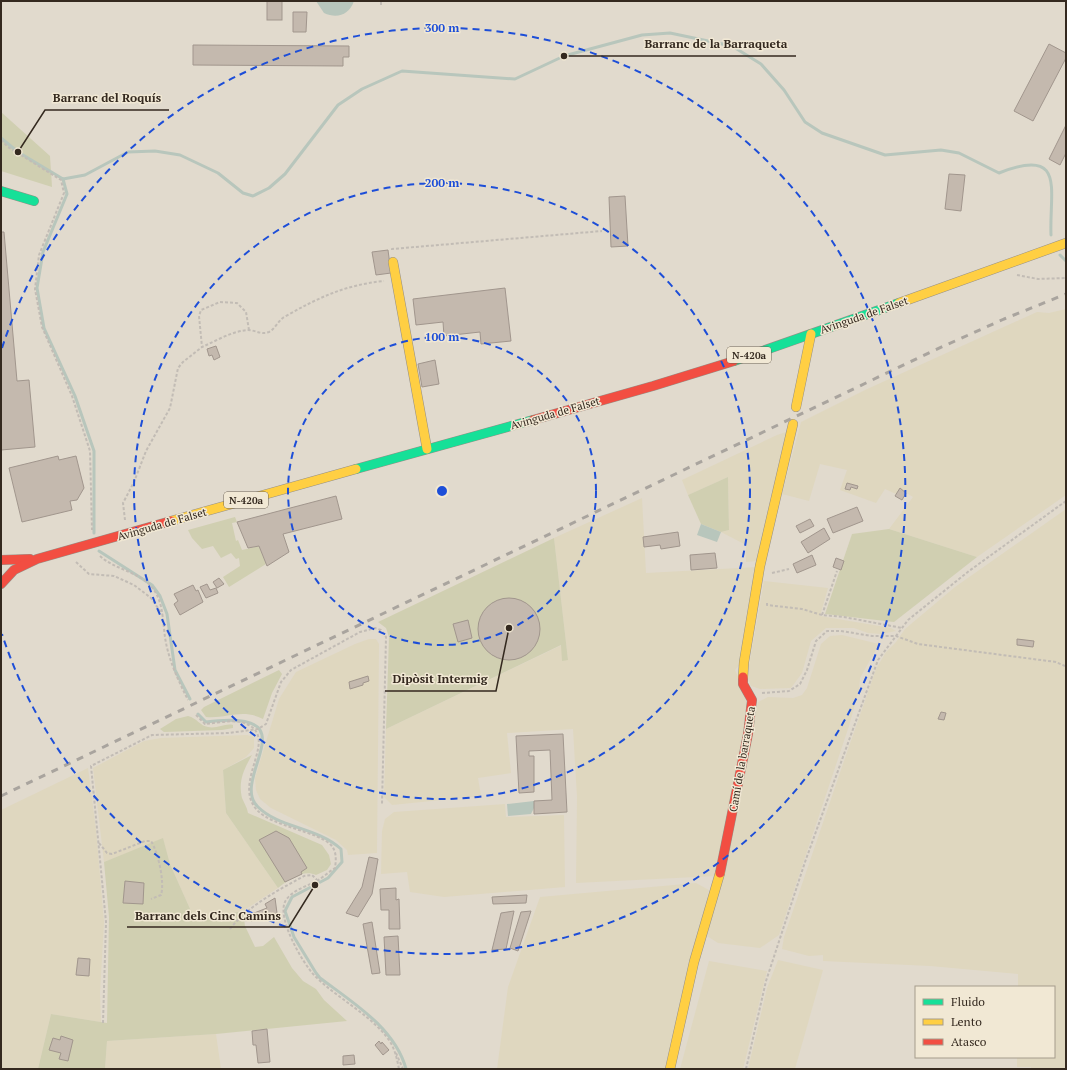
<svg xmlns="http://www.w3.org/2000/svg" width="1067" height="1070" font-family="'PT Serif',serif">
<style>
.farmland{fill:#dfd7bf}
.green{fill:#d0cfb1}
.water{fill:#b8c6bc}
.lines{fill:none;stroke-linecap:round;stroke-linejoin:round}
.stream{stroke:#b8c6bc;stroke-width:3}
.building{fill:#c4b9ae;stroke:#a1968d}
.fast-casing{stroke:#968f86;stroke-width:10}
.slow-casing{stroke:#968f86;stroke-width:10}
.jam-casing{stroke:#968f86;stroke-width:10}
.path{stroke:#c2bcb5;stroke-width:2;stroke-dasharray:3 2;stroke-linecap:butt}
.fast{stroke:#16e098;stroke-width:9}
.slow{stroke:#ffcf43;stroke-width:9}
.jam{stroke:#f24e42;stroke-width:9}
.rail{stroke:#a9a49e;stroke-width:3;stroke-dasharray:7 7;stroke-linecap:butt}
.ring{fill:none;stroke:#1d4ed8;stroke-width:2;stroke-dasharray:7 5}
.labels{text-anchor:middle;stroke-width:3;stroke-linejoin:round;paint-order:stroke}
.shield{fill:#f1e8d4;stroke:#6d6255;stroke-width:1}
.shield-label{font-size:10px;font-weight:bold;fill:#34291f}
.street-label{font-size:11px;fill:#34291f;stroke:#f1e8d4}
.centre{fill:#1d4ed8;stroke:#f1e8d4;stroke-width:2}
.ring-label{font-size:12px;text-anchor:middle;font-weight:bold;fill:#1d4ed8;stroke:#f1e8d4;stroke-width:3;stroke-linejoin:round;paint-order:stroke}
.leader{fill:none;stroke:#34291f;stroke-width:1.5}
.callout-dot{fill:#34291f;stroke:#f1e8d4;stroke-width:1.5}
.callout-label{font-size:12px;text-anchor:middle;font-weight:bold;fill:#34291f;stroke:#f1e8d4;stroke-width:3;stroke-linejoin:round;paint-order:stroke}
</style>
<rect width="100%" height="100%" fill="#e1dacd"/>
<g class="farmland">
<polygon points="1066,309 1066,495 977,557 889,529 913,497 900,489 896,494 885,489 876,503 840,490 847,470 820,464 809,501 782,494 801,422 865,390 1037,312 1049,313"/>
<polygon points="789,431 759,561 746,562 746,545 721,532 729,530 728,477 688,495 682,480 777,435"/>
<polygon points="642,498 646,573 757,567 742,662 735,670 740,681 748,708 716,876 576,883 577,797 573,729 507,733 511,773 478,778 481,796 392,805 384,797 386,729 562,645 568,660 554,538"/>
<polygon points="1066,509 1066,1069 1031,1069 1031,1067 1017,1067 1017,1057 1054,1057 1054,987 1018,987 1018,974 930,966 823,961 823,955 809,956 782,949 784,937 845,758 876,669 886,652 896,642 905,629 955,587"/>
<polygon points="764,581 828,588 820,616 891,628 896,631 881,634 868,633 854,628 826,628 811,641 802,673 791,688 760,689 751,686 747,677"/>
<polygon points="842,635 879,644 860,678 859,690 849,726 779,935 760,948 718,943 707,936 758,702 768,697 793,698 802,695 807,688 821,644 830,636"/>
<polygon points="369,639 376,639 379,644 377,853 348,855 347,850 336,840 271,808 260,799 256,790 255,778 279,699 296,672 355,644"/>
<polygon points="247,735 254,737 254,748 246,757 223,770 226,813 278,888 243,911 195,920 170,864 163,839 104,862 93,768 144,741 161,738"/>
<polygon points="88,768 96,830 104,922 100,993 101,1022 51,1014 38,1069 1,1069 1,810"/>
<polygon points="505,804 506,817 564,815 565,887 444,897 410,892 407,872 381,874 382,831 385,819 394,812"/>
<polygon points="696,883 709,890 668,1069 497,1069 508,987 540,897"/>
<polygon points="778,960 823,970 795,1069 748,1069 767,988"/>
<polygon points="709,961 767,971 743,1069 680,1069"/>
<polygon points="216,1034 221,1069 105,1069 107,1041"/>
</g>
<g class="green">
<polygon points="1,112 50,156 52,187 1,171"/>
<polygon points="728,477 729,530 721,532 701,524 688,495"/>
<polygon points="235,517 237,522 232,523 236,541 238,540 242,550 259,546 266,564 229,587 223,577 240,566 239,558 236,559 231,553 221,558 213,546 202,549 192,538 188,530"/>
<polygon points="889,529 977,557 894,622 825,614 852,534"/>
<polygon points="554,538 568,660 562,661 561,645 386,729 389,637 386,628 378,622"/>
<path d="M279,670L282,674L272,693L263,719C242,708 227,719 206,717L201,710L204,707Z"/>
<path d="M188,716C197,718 200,726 208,727C217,729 225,723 233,725V728L222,730L164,732L160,729L176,719Z"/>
<path d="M252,755C244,769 238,781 242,798C244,803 247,807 248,813L322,845L329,855L331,864L327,870L316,875C303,869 288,880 278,888L226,813L223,770Z"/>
<polygon points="163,838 170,864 195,920 243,911 245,926 255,947 263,946 274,937 292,968 303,981 316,989 324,1000 347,1021 216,1034 107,1041 105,1069 38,1069 51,1014 107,1023 109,917 104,862"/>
</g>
<g class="water">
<path d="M316,1H354C349,15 337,19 324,13Z"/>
<polygon points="701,524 721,532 717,542 697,535"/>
<polygon points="534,801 534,808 531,814 508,816 507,804"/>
</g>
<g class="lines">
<g class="stream">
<polyline points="1,138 18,152 63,179"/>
<path d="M63,179L85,175L128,152L155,151L180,155L218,173L243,193L253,196L269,188L285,174L338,105L362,89L402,71L515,79L564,56L642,35L670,33L732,46L761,64L784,90L805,122L822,133L885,155L941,150L959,153L999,173C1067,146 1049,191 1051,235"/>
<polyline points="63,179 67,194 43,252 37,288 44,328 75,396 94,451 94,533"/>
<polyline points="1060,255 1066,261"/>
<polyline points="99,551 152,585 160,596 167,614 175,670 190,699"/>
<path d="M198,714L206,722C314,708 228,779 258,807C279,828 317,827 341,849L342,862L328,878L292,897L285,911L294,937L316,973L320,978C352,1002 395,1028 406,1069"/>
</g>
</g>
<g class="building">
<rect x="267" y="1" width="15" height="19"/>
<polygon points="293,12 307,12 306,32 293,32"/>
<polygon points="1049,44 1066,53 1066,58 1033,121 1014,111"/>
<polygon points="193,45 349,46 349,57 343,57 343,66 193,65"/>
<polygon points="1066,125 1066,153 1060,165 1049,159"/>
<polygon points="949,174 965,175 961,211 945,209"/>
<polygon points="625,196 628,246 611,247 609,197"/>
<polygon points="1,232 4,232 17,381 29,380 35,447 1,450"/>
<polygon points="388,250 391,273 376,275 372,252"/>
<polygon points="505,288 511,341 481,344 480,332 444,336 443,322 416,325 413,299"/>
<polygon points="216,346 220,357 214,360 212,355 209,356 207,349"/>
<polygon points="435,360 439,384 422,387 418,364"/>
<polygon points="58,456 59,460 76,456 84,488 77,500 70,501 72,510 22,522 9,468"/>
<polygon points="847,483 858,486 857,489 851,487 850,490 845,489"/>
<polygon points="900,488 906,493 902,500 895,496"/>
<polygon points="336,496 342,519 283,534 289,552 267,566 259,546 248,548 237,522"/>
<polygon points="857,507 863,521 833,533 827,519"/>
<polygon points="810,519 814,526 800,533 796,526"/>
<polygon points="824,528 830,539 808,553 801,542"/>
<polygon points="678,532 680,546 661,549 660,545 644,547 643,537"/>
<polygon points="715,553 717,568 691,570 690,555"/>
<polygon points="812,555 816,565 797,573 793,564"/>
<polygon points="836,558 844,561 841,570 833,567"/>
<polygon points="219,578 224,584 217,588 213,582"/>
<polygon points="207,584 210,590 216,588 218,593 206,598 200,587"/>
<polygon points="193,585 196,591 198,590 203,602 180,615 174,604 178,601 174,594"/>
<circle cx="509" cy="629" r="31"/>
<polygon points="468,620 472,638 458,642 453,624"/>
<polygon points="1017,639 1034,641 1033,647 1017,645"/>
<polygon points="368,676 369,681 363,683 363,685 350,689 349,682"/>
<polygon points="941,712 946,713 944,720 938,719"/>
<polygon points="563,734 567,812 534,814 534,801 552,800 550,750 529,751 529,756 534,756 534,792 519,793 516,736"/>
<polygon points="276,831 289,838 307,868 301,872 302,874 285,882 259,840"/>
<polygon points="369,857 378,859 372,894 358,917 346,913 362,887"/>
<polygon points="125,881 144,883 143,904 123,903"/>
<polygon points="396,888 396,900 399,899 400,929 389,929 389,910 381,910 380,889"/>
<polygon points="527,895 526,903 493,904 492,897"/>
<polygon points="275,898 277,913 251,921 249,915 267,908 265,904"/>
<polygon points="514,911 506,949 492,950 501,913"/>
<polygon points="531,911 518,951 510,948 521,912"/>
<polygon points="372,922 380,973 372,974 363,924"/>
<polygon points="398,936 400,975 386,975 384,937"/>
<polygon points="78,958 90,959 89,976 76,975"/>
<polygon points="267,1029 270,1062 258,1063 256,1045 253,1045 252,1031"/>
<polygon points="61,1036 73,1040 68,1061 59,1059 61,1053 49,1050 53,1038 60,1040"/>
<polygon points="379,1041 381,1044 382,1042 389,1050 383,1055 375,1045"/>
<polygon points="354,1055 355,1064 343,1065 343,1056"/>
</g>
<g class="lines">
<g class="fast-casing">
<g id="fast">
<polyline points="1,191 34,201"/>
<polyline points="734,361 899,303"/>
<polyline points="356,469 533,420"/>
</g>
</g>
<g class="slow-casing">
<g id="slow">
<polyline points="393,262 427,449"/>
<polyline points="899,303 1066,243"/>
<polyline points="796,407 811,334"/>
<polyline points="171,521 356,469"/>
<polyline points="743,677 744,662 760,566 793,424"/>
<polyline points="670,1069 694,962 720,873"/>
</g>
</g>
<g class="jam-casing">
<g id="jam">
<polyline points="533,420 653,386 734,361"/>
<polyline points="1,560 30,559"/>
<polyline points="1,584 14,570 37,559 171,521"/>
<polyline points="720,873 748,734 752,700 743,684 743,677"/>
</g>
</g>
<g class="path">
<polyline points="381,5 381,1"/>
<polyline points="1,140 8,147 61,180 64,193 39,255 35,289 42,327 72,396 90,451 92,530"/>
<polyline points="392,250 392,249 602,231"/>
<polyline points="1017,275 1038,279 1066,278"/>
<path d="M249,330L246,312L237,303L220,302L201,310L199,316L202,347C216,341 232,331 248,330C255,330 261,335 269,332C275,329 278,321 284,317C318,298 344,285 384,281"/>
<polyline points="125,520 123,503 134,482 146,451 170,408 178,368 183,362 202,347"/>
<path d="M100,556C114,569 136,571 150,585C165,601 162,623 166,643C170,663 179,682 188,700"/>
<polyline points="76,562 89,574 114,576 134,585 151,598 162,614"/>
<polyline points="772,573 789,569"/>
<polyline points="767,603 767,605 802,609 822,615 844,617 902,628"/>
<polyline points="822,615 837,571"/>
<polyline points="762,693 789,691 800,684 807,670 816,641 827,631 841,631 872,636 896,636 918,644 1056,662 1065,666"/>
<path d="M196,715L205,724C216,723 230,720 241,722C285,734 230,781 257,810C273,827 317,831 331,845C337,852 336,860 335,868C329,872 323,877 317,881C307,886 293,890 286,900C275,916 303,964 315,976C338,999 370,1014 389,1040C395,1049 397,1059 399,1069"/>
<path d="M99,843L107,853L112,854L145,841H151C158,852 165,882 161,895L151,899"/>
<path d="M230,929C249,905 277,891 304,876L312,875L317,880"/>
<polyline points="103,1023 106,922 91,766 152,735 229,733 258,729 266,724 281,682 291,670 360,632 375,628 381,630 386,637 382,804"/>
<polyline points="396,1053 403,1069"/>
<polyline points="746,1069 766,981 805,862 878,660 908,620 969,571 1066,501"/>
</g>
<use href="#fast" class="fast"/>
<use href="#slow" class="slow"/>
<use href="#jam" class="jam"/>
<polyline class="rail" points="1,796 935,350 1004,319 1066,294"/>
</g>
<g class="ring">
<circle cx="442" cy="491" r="154"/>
<circle cx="442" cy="491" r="308"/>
<path d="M2 348A463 463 0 1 1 2 634"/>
</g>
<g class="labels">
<g class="shield">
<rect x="727" y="347" width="44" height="16" rx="3"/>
<rect x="224" y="492" width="44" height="16" rx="3"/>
</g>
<g class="shield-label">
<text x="749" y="359">N-420a</text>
<text x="246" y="504">N-420a</text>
</g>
<g class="street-label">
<text transform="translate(864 315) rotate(-19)" y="4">Avinguda de Falset</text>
<text transform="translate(555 413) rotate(-16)" y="4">Avinguda de Falset</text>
<text transform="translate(162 524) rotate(-16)" y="4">Avinguda de Falset</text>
<text transform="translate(742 759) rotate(-80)" y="4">Camí de la barraqueta</text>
</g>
</g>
<circle cx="442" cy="491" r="6" class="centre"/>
<g class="ring-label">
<text x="442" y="32">300 m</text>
<text x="442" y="187">200 m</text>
<text x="442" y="341">100 m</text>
</g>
<path class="leader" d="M564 56L637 56H796M18 152L45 110H169M509 628L496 691H385M315 885L289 927H127"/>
<g class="callout-dot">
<circle cx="564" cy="56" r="4"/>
<circle cx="18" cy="152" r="4"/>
<circle cx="509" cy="628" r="4"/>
<circle cx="315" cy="885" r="4"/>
</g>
<g class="callout-label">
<text x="716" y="48">Barranc de la Barraqueta</text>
<text x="107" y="102">Barranc del Roquís</text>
<text x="440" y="683">Dipòsit Intermig</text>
<text x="208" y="920">Barranc dels Cinc Camins</text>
</g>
<rect width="1067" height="1070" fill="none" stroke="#34291f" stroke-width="4"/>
<rect x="915" y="986" width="140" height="72" fill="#f1e8d4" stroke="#a59c8c"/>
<rect x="923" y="999" width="20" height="6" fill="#16e098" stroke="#a59c8c"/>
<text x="951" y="1006" font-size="12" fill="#34291f">Fluido</text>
<rect x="923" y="1019" width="20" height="6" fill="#ffcf43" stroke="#a59c8c"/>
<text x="951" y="1026" font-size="12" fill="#34291f">Lento</text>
<rect x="923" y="1039" width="20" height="6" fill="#f24e42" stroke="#a59c8c"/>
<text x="951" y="1046" font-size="12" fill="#34291f">Atasco</text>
</svg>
